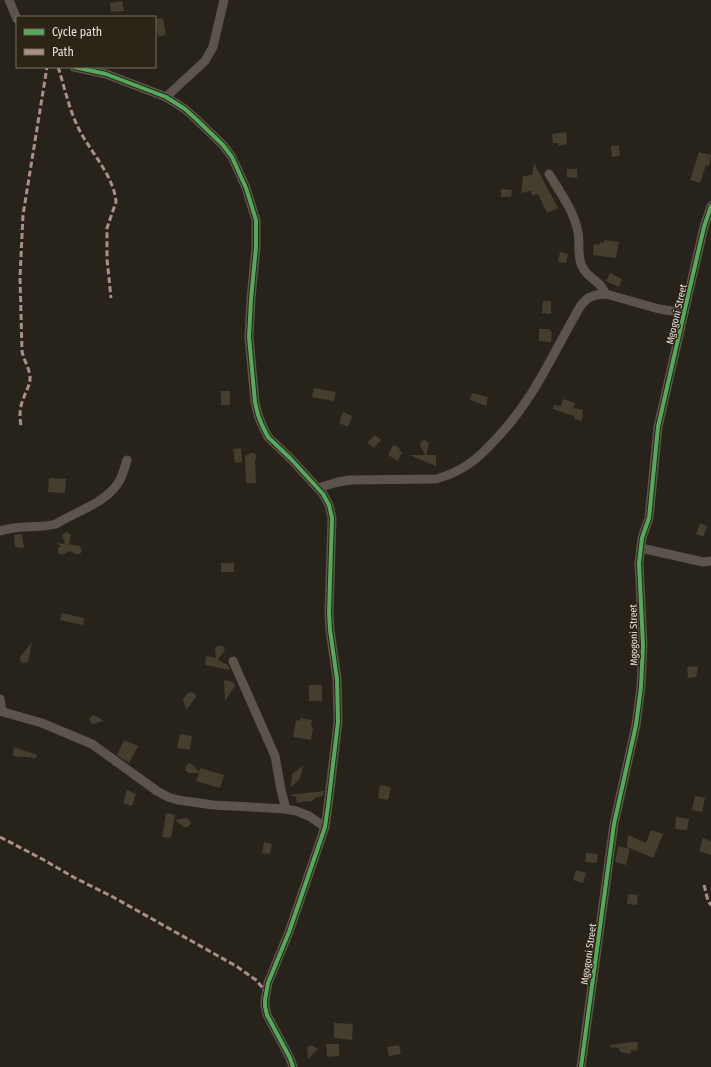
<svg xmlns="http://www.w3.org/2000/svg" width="711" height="1067" font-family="'Fira Sans Condensed',sans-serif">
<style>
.building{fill:#453d2d}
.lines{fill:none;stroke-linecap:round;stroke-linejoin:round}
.street{stroke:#5c534d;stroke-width:9}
.quiet{stroke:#ac8f84;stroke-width:3;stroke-dasharray:6 3;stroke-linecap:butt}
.cycleway-casing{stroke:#2c2416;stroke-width:6}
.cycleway{stroke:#51ab58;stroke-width:4}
.labels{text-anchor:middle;stroke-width:3;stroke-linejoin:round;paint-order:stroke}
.street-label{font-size:10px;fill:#e6e1d7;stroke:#2c2416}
</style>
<rect width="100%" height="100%" fill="#27231b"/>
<g class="building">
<polygon points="122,1 124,11 111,12 110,3"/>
<polygon points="163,18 166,35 158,37 155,19"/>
<polygon points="566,132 567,144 559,146 558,143 553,143 552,134"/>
<polygon points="611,146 619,146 620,156 612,157"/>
<polygon points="699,152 711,155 709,166 706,165 700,183 690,180"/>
<polygon points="534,163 558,208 547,213 538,194 532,195 531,191 521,193 523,176 532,175"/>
<polygon points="567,169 577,169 577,178 567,177"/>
<polygon points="501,189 512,190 511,197 501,197"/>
<polygon points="604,240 619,242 616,258 593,255 594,244 599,245 600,242 604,243"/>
<polygon points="560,252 568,254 566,263 558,262"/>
<polygon points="610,273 622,279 619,287 606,281"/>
<polygon points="543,301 551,301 551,314 542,313"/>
<polygon points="539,329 550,329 550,331 552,331 551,342 539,341"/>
<polygon points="314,388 336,392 334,401 312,397"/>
<rect x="221" y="391" width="9" height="14"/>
<polygon points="472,393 488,397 486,406 470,400"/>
<polygon points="563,399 575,403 573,408 583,410 582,421 574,419 574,416 553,409 554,405 561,406"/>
<polygon points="343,412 352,416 348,427 339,423"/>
<polygon points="375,435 381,440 374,448 367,443"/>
<polygon points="425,440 429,443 426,455 436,455 436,466 409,455 425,455 420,445 422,441"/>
<polygon points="393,445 400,448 399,451 402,452 398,461 388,455"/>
<polygon points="241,448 242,462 235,463 233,449"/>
<polygon points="251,453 254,453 257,456 255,460 256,483 246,483 245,456"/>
<polygon points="49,478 66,479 65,493 48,492"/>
<polygon points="700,523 707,526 703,537 696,534"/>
<polygon points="67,532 71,535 69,544 79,546 81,548 82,551 80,554 76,554 70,551 62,555 58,553 58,548 61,546 56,543 63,544 65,543 62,536 64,533"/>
<polygon points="22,534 24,548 15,547 14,535"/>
<rect x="221" y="563" width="13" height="9"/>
<polygon points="62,613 84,618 83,625 60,620"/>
<polygon points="32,642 28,662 22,663 20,660 20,657"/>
<polygon points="218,645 223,646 225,650 218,660 228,665 230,670 205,665 206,656 216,658 215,649"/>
<polygon points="698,666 696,677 688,678 687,667"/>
<polygon points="224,680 233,682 235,686 225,701"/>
<rect x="309" y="685" width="13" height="16"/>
<polygon points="191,692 195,694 196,697 186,710 183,699 188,693"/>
<polygon points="93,715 96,716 104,721 92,724 89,719"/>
<polygon points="300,718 312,720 311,726 313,728 311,740 293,737 296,720 300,721"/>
<polygon points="180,734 192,736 190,750 177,748"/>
<polygon points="124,740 138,746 129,763 117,755"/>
<polygon points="14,747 37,755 36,758 13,756"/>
<polygon points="189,763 193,765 199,772 200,768 224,775 220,788 196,781 199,773 189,773 185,770 186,766"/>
<polygon points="303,766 300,778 291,788 292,774"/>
<polygon points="380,785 391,787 388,800 378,798"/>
<polygon points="127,790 136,794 132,806 123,803"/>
<polygon points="324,791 323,796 315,798 311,802 307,801 297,803 296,797 289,795"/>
<polygon points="695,796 705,798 702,812 692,810"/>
<polygon points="166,813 175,815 171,838 162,837"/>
<polygon points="676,817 689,819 687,830 675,829"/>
<polygon points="186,818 189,819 191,824 187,827 184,827 175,820"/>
<polygon points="651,830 663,834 653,858 627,847 628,835 646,843"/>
<polygon points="703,838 711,841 711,855 699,851"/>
<polygon points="264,842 272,844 270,854 262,853"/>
<polygon points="618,846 630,849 626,865 615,862"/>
<polygon points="586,853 598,854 597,863 585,862"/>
<polygon points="576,870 586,873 583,883 573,880"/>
<polygon points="628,894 638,895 637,905 627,904"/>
<polygon points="334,1023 353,1024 352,1040 334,1038"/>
<polygon points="632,1042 638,1042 637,1051 631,1050 630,1054 620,1052 619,1048 610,1047 610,1045"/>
<polygon points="326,1044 339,1044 339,1056 327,1057"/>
<polygon points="311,1045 318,1049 308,1059 307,1047"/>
<polygon points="399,1045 401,1054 389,1056 387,1047"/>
</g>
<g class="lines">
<g class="street">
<polyline points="9,0 17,19"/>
<polyline points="74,67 106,74 166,97 185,109 196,119 223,145 232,157 246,188 256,220 256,247 251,299 249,337 255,402 258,415 262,425 268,437 291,459 323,494 329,505 332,518 329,613 330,630 337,679 338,722 328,806 325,827 289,932 268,983 265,1000 265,1006 267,1015 290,1058 293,1067"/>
<polyline points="166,97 205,61 213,47 224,0"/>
<path d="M549,174C560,192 574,211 578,232C580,244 577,256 582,266C586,276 595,279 601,286C603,289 604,292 606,294"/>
<path d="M318,488L338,482L350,480L436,479C462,472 478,459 496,439C535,398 553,353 581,305L588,298L596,295L606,294L659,309L684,313"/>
<path d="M0,531C18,524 38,529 56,524C77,511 107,503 120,480C123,474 125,466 127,460"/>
<polyline points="641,548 703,562 711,561"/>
<polyline points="233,661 275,756 281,790 286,809"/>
<polyline points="0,699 2,711"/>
<polyline points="0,711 42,723 92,744 157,791 168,797 178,800 213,805 286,809 296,811 309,816 325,827"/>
<polyline points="581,1067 614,824 636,725 641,687 643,645 639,563 642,538 649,518 658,427 684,313 704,227 711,206"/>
</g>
<g class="quiet">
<path d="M58,67C64,85 68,105 76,123C87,149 114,174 116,202L107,228V259L111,298"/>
<path d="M21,425C19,415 20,406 24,397C26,391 30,385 30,379C31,371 23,359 22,351L20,277L23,215L47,67"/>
<polyline points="0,837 44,860 75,878 113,897 236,966 256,980 266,992"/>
<polyline points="704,885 708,901 711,905"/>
</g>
<g class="cycleway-casing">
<g id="cycleway">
<polyline points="74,67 106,74 166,97 185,109 196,119 223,145 232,157 246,188 256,220 256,247 251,299 249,337 255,402 258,415 262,425 268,437 291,459 323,494 329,505 332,518 329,613 330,630 337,679 338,722 328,806 325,827 289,932 268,983 265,1000 265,1006 267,1015 290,1058 293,1067"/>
<polyline points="581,1067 614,824 636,725 641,687 643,645 639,563 642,538 649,518 658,427 684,313 704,227 711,206"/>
</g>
</g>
<use href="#cycleway" class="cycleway"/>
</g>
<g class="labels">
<g class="street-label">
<text transform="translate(676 314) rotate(-77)" y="4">Mgogoni Street</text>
<text transform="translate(633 635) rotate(-91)" y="4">Mgogoni Street</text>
<text transform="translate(588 954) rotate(-82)" y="4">Mgogoni Street</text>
</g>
</g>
<rect x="16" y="16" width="140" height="52" fill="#2c2416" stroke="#767063"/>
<rect x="24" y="29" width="20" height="6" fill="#51ab58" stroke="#767063"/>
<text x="52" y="36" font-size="12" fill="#e6e1d7">Cycle path</text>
<rect x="24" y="49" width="20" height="6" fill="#ac8f84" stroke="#767063"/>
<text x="52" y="56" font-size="12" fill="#e6e1d7">Path</text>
</svg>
